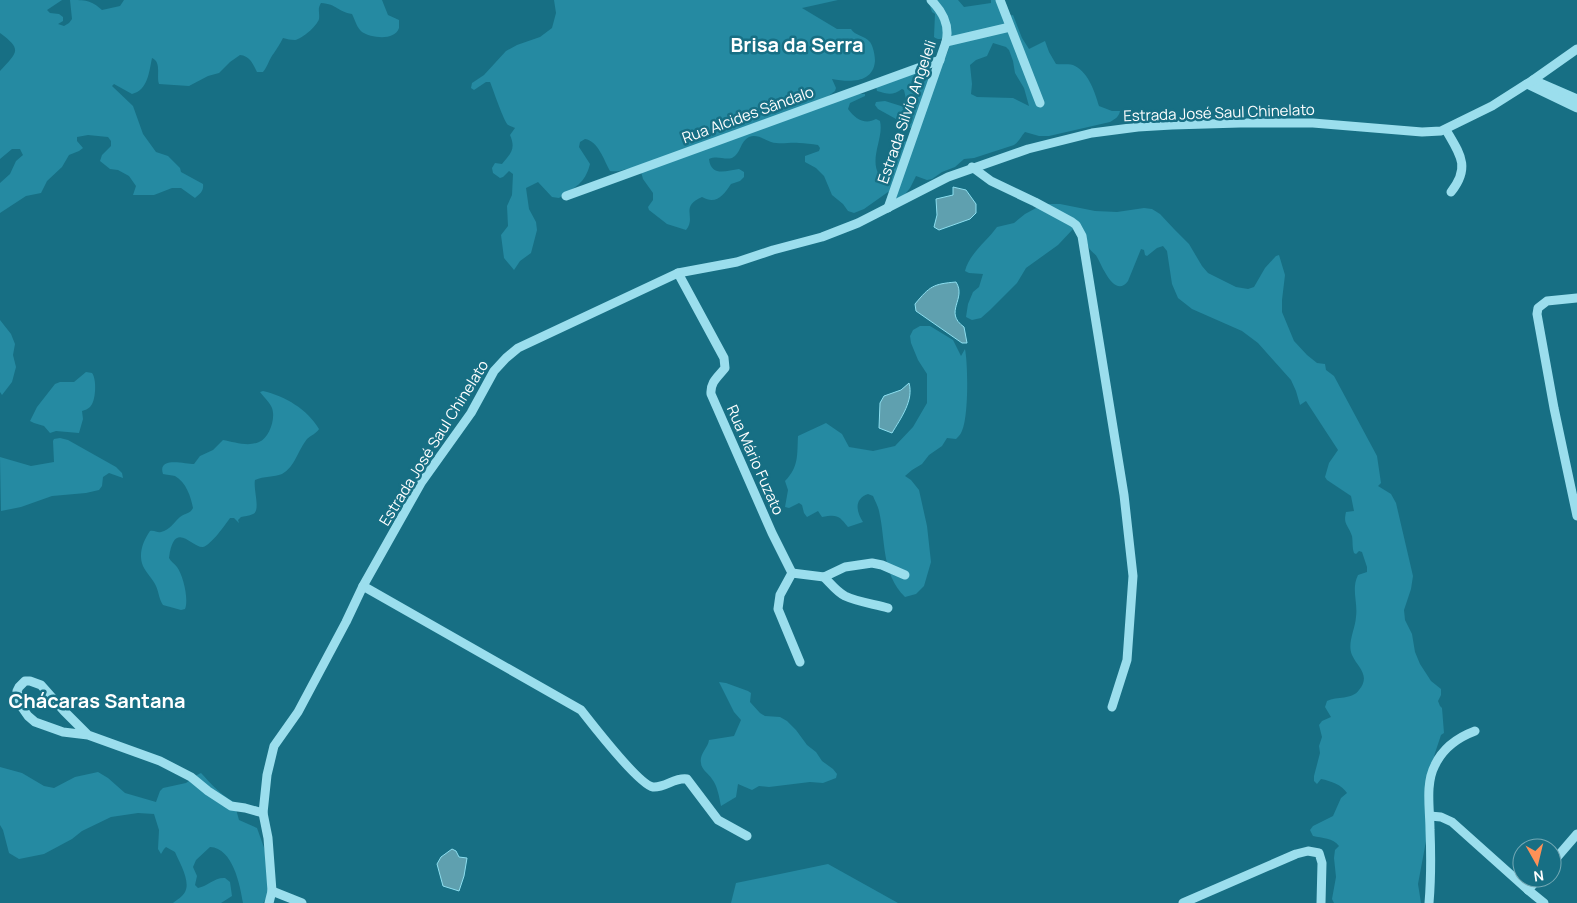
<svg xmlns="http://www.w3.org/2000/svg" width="1577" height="903" font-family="Manrope,sans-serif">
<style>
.green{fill:#258aa2;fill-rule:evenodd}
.water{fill:#5fa0af;stroke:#8ddff0}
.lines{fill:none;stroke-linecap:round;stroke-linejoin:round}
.minor{stroke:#9bdeed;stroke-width:9}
.labels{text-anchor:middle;stroke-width:5;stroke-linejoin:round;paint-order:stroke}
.street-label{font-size:15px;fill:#fff;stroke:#176f84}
.district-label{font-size:20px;font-weight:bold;fill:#fff;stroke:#176f84}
</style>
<rect width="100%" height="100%" fill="#176f84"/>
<g class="green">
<path d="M0,0H62L47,10L50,13L59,14L63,17V21L58,24L64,26L69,23L72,19L70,0C85,0 91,0 102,10L120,6L124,0H382L388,15L399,20C399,23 399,25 399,28C395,41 371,38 362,32C357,28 355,20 352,14C338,12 337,4 321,3C317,9 320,13 319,19C317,26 302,39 295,40C291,40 287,39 283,38C280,44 277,48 274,53C269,59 268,66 263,72H257C253,64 250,56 240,55L230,62L219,73L208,76L189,86L159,84C156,76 162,62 152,58C149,72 148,90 132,94L114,84L112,86L133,106L143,134L156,152L168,156L180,168L181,172L203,184C204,191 200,194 195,198L181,188H172L154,195H133L136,186L129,176L118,170L110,169L100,161L102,155L111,146V141L108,137L88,135L77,137V141L83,148L79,151L69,155L62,167L47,181L41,193L26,196L0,213V183L10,174L16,161L23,155L20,149H12L0,159V71C17,52 23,50 0,33Z"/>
<path d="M554,0H838L802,8L837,29H851C855,36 864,35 870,42C873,46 875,55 875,61C873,84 849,82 832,79L836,88L835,91L818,104L856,94H865V96L850,103L848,109C855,119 865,125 876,119L880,121C884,138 869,158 879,175C884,171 885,167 887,161C891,146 901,142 915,139L919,125L910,128H905L896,119L878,109L875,105L876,102L885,101L901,106L906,99L904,90L902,89C892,96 888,94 877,91L876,87L916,70C931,74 927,80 930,91L948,51L952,36L950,33C945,37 940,42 934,37L935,14L932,12L928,0H958L964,7L991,3V0H998L1008,16L1013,15L1022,38L1029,49L1045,41L1049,52L1056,64C1062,65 1070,63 1075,66C1089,73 1095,93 1099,106L1112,111H1120C1119,117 1115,119 1110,122L1049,136H1039L1025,132C1021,136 1020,141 1014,145L974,158L964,159L955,167L942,172L932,179L927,180L916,176L910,188L896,206L891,192H888L864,209L854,213L848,211L843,204L832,195L824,176L816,168L805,162V156L819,151L820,148L818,145C812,144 805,143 799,143C789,142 781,145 771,142C763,139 757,134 749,137C740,141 741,154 732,158C724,160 717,155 709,159C711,177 726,171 739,169L744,172V177L740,181L731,184C723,196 716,205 702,197C679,207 697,217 686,230L667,224L649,210L648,207L653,200V193L643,179L640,168C629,166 620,173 610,171C604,160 598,141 585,139L580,142L579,147L590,164C585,184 575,187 559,198L552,197L538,182L526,188L529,209L536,222L537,230L531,253L520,261L514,270L504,258L501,235L508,226L507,206L512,195L513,174L509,171L503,177L500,178L493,173L492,168L495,163L502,164C511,153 516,149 510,135L515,128C515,128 508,125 508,125C504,122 493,89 490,82H486L474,90L471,88L472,83L484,75L506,51L517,45L540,37L552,28L556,13ZM993,43L1006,47L1009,50L1013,61L1015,73L1024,88L1029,106L1013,98L977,97L971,94L972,84L970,65L976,60L987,56Z"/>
<path d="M1047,204H1060L1095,211L1117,212L1144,208L1152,209L1160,214L1174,229L1189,244L1202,266L1208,273L1236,287L1248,289L1254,287L1265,268L1276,256L1279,255L1285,275L1282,300V312L1294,341L1307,355L1317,363L1325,364L1326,370L1334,376L1377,456L1381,483L1378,486L1391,494L1396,503L1413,576L1411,589L1404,610L1405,620L1412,634L1415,652L1420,664L1431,681L1441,689V695L1438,701L1440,706L1442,708L1444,733L1441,735L1435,753L1432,766V809L1418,884L1421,903H1334L1332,899L1336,877L1334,858L1335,850L1339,846C1333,838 1322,838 1313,836L1310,830L1313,826L1333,816L1341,798L1347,793C1342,785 1331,781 1321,779L1317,784L1314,781V776L1320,753L1319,746L1322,737L1319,725L1322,721L1331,717L1325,707L1327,701C1337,696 1352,700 1359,690C1371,675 1358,668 1352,655C1347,643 1355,630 1356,617C1358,602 1351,589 1358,575L1367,572V567L1362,552L1359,551L1356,554L1354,553C1352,547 1353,542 1352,536C1348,524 1343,525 1346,512L1354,511L1351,496L1327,480L1325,477L1329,463L1338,450L1306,401L1300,405L1296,391L1291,380L1258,343L1242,331L1192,309L1178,298L1172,284L1167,251L1163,246L1157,248L1147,256L1145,255L1144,250L1141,249L1128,281C1115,299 1102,266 1097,257C1095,253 1091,252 1089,248C1086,240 1086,232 1080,226L1074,228L1058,245L1026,268L1017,283L990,310L981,318L972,320L966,317L968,304L973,292L979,287L983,274L969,273L965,271C969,254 987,241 997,227L1014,223L1025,214L1038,207Z"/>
<polygon points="0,320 11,334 15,344 13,355 16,367 12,382 2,395 0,392"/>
<path d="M920,326H930L953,340L961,356L965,349C968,364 969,420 961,433C960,435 958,437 956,439L947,438L942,446L929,455L922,464L912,470L905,476L911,480L919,490L927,526L931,562L924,586L916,594L905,597C881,573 886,541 879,511C878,506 875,501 873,496L868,494C854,499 856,511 863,522L848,527C839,516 838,514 822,517L818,511L807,517L804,513L802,505L799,503L789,508L785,507L788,490L785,481C799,467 797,455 798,436L826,423L842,434L849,447L873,451L895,446L913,427L927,403V374L918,360L911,343L910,336L913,330Z"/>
<path d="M86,372L92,373C97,379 96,402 90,407C88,409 85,410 82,411L83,419L79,433L56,431L50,433L44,426L34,423L30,421L37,407L55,384L60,382H74Z"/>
<path d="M263,391C285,396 307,409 319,429C316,434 311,435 307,439C298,450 295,467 282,474C274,477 264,476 255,480C253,489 261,511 253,514C249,516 244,516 241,517L238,520L239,523L234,518H230C225,525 211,545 203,547C192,548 174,518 169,558C171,562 174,563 177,567C183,575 189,599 185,609L181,610L163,605C159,599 159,593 156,586C153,579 146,573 143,566C138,554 143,541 150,531C155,530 157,533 161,532C170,530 174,522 180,517C185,513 190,514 193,508C191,497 186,482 175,476C172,475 166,475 163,474C157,456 185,464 194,464L200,456L213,450L223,440C234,442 248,447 259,442C269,438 276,419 272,408C270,403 264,397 260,392Z"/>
<polygon points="60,438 68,440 116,467 122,473 123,478 109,473 103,477 102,486 99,490 86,493 52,496 21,507 1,511 0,457 31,466 54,462 53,441 54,439"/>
<path d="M719,682L726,683L748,691L751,693L750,702L760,713L765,716L780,717L787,721L796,730L807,745L816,752L822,761L833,769L837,774L836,778L823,783L810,782L769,787L759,786L752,790L738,784L736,797L721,806C719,797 718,787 712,779C709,774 701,769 701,763C699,754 708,748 709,740L734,736L741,720L734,712Z"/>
<path d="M0,767L22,773L44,786L54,788L75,777L98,772L108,778L125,793L156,802L160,791L163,788L186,783L197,775L201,773C211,784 221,795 234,802L239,820L257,828L267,856L269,894L263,903H243C240,885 233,848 210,847L196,860L193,867L197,876L195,885L198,888C208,886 215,877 225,878L230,882L232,896L221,903H173C177,900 183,896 185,892C191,881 179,862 175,852L166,847L164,849L161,854L158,849L159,830L154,814L138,813L111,817L82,831L72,839L44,854L19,859L9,853L3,830L0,825Z"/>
<polygon points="828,864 898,903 731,903 736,883"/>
</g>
<g class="water">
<polygon points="953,187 966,190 976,204 976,213 970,219 939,230 934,227 937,215 936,199 953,195"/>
<path d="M956,282C967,299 943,312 964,327L967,343H962L916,311L915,304C930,286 933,284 956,282Z"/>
<path d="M909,383C914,400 901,418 892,433L879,428L880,403L884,396L901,390Z"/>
<polygon points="452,849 456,851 459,857 467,858 464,876 459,891 443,886 437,864 441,857"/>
</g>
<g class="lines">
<g class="minor">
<polyline points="1000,0 1040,103"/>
<polyline points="946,42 1010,27"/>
<polyline points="1533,80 1577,99"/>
<polyline points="1527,84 1577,108"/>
<path d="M1446,130C1460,154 1471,167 1451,192"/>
<polyline points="972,167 991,181 1035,202 1072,222 1076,225 1082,236 1124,495 1133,576 1127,660 1112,707"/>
<polyline points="566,196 940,60"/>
<path d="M888,208L946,42C950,25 943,12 931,0"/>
<path d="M678,273L724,358L725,368C718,377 710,382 711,394L772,533L792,573L780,595L778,609L800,662"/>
<polyline points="1577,298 1547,301 1538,308 1537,314 1554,408 1577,516"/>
<polyline points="792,573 824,577 845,567 872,563 882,565 905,575"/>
<path d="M824,577C831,584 837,592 845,596C858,602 874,604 888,608"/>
<path d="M363,586L581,710C592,724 639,785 653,787C665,788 675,777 687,779L718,820L747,836"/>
<polyline points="88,735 64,711 41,685 30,681 25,681 19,687 17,691 21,706 28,716 35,722 63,732 88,735 160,761 191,777 208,791 231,806 245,808 263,813"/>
<polyline points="1430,816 1441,817 1452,822 1528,890 1544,903"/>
<polyline points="1552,863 1577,834"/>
<polyline points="1528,890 1539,878"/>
<polyline points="272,891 302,903"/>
<polyline points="269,903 272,891 268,838 263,813 267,775 274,746 298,712 346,622 363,586 421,483 471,413 494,371 506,358 518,348 678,273 737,262 773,250 822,237 858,223 948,177 1028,149 1092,133 1138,127 1172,125 1240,123 1313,123 1422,132 1441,131 1492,106 1533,80 1577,49"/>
<polyline points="1183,903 1296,854 1308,851 1319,853 1322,863 1321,903"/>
<path d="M1429,903C1431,879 1431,854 1430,830C1430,809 1425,784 1435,765C1443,748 1459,737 1475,731"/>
</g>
</g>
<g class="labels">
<g class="street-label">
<text transform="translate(907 112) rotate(-71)" y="5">Estrada Silvio Angeleli</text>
<text transform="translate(1219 113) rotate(-2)" y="5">Estrada José Saul Chinelato</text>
<text transform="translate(748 115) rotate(-20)" y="5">Rua Alcides Sândalo</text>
<text transform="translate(434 443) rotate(-58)" y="5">Estrada José Saul Chinelato</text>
<text transform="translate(755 460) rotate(66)" y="5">Rua Mário Fuzato</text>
</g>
<g class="district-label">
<text x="797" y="52">Brisa da Serra</text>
<text x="97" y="708">Chácaras Santana</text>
</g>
</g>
<g transform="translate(1537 863) rotate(172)"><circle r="24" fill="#176f84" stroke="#74a9b5"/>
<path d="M0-4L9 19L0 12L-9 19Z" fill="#ff9157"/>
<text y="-8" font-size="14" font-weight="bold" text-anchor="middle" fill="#ffffff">N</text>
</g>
</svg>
